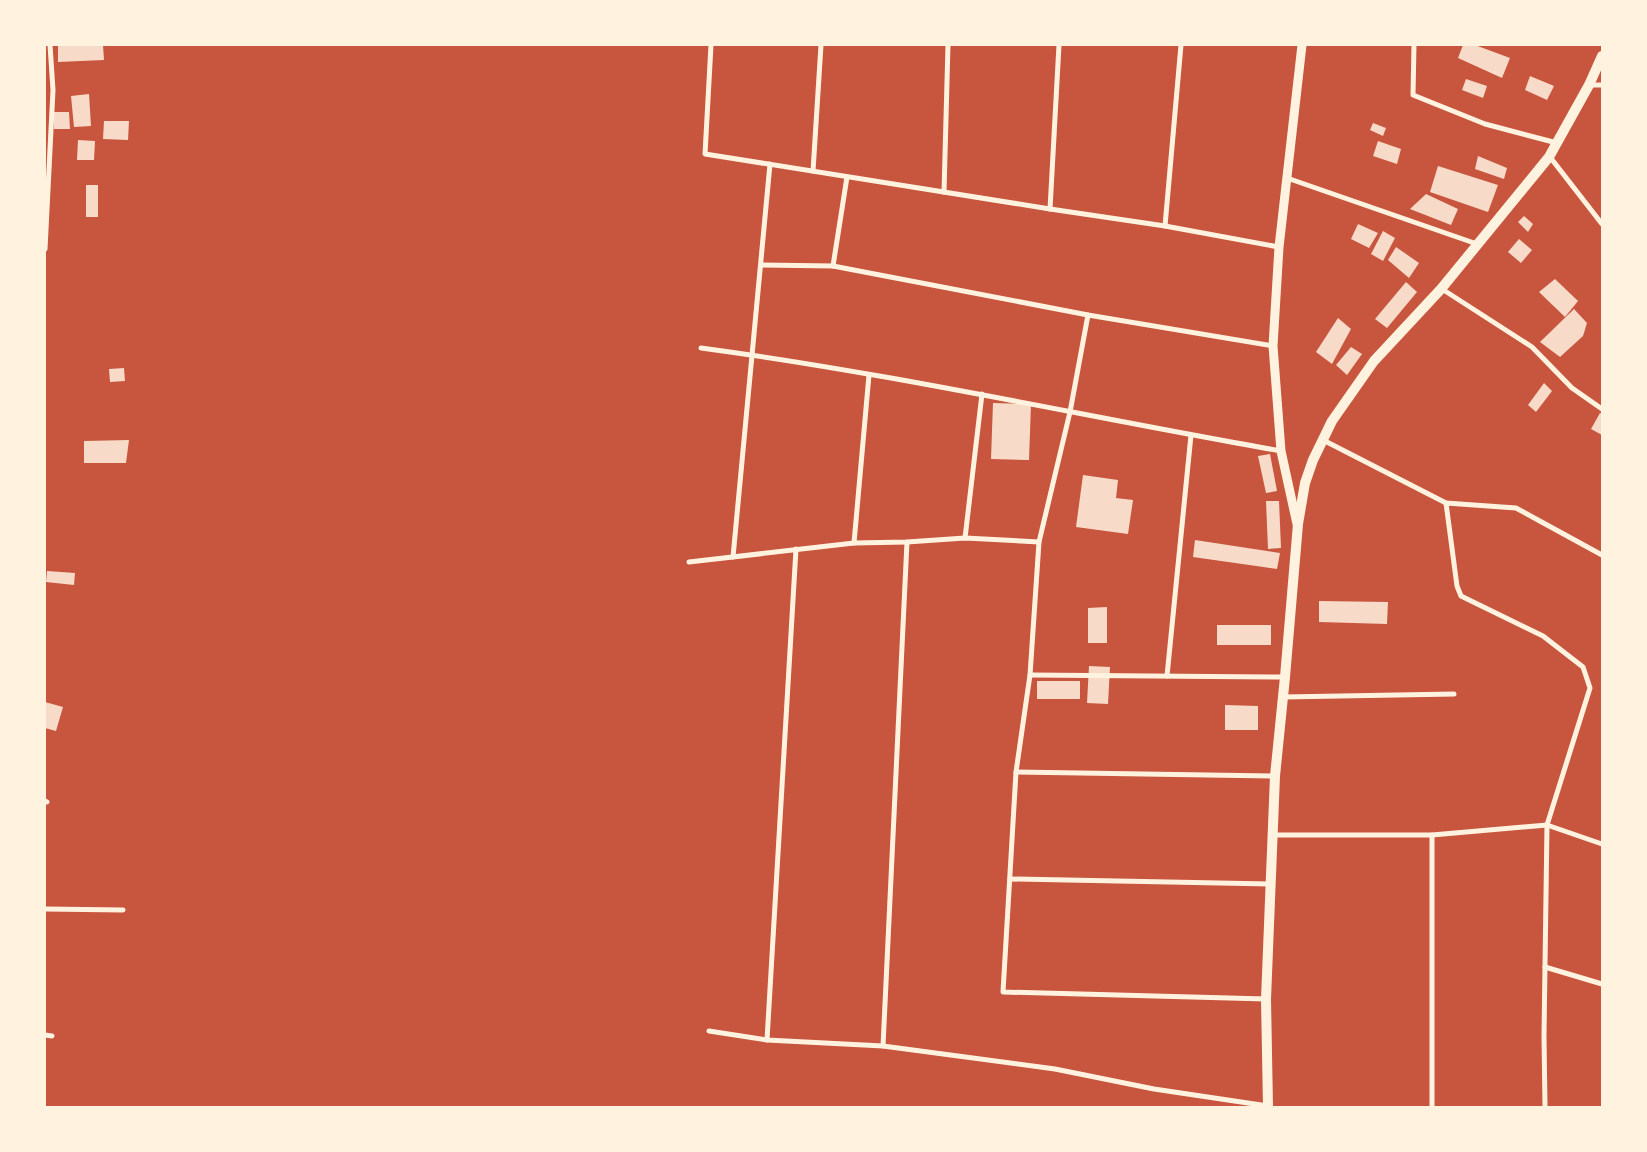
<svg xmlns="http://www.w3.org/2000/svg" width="1647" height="1152" font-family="Barlow,sans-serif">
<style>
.building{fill:#f7dbc8}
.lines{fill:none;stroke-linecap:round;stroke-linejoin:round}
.minor{stroke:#fff3e0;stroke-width:5}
.tertiary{stroke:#fff3e0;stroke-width:9}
.secondary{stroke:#fff3e0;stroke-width:10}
</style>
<rect width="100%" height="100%" fill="#c8553d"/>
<g class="building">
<polygon points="58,45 103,45 104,60 58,62"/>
<polygon points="1463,45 1475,45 1510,58 1502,78 1458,58"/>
<polygon points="1530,76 1554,86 1547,100 1525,90"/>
<polygon points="1466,79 1487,86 1483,98 1462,90"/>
<polygon points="89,94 91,126 74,127 71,96"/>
<polygon points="54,112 69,112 70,129 54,129"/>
<polygon points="104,121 129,121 128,140 103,139"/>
<polygon points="1373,123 1386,128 1383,136 1370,130"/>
<polygon points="78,140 95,141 94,160 77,160"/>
<polygon points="1378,141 1401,149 1397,164 1373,156"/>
<polygon points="1478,156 1507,168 1504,179 1475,169"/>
<polygon points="1438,166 1498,185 1488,212 1430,192"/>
<rect x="86" y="185" width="12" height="32"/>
<polygon points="1426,194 1458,209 1451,225 1410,209"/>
<polygon points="1524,216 1533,224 1528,232 1518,222"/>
<polygon points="1358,224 1378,233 1369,248 1351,239"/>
<polygon points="1383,231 1395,238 1383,261 1371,254"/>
<polygon points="1519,239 1532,250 1521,263 1508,252"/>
<polygon points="1396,247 1419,263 1409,278 1388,260"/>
<polygon points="1555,279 1578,301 1565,317 1539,292"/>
<polygon points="1406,282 1417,292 1387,328 1375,319"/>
<polygon points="1574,309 1587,323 1583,336 1560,357 1540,342"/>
<polygon points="1338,318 1351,329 1332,364 1316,352"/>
<polygon points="1351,347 1362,354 1347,375 1336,365"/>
<polygon points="124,368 125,381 110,382 109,369"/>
<polygon points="1544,383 1552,391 1536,412 1528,405"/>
<polygon points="993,403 1031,404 1029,460 991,459"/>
<polygon points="1600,413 1602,414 1602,435 1591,429"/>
<polygon points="129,440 126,463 84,463 84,441"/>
<polygon points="1270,454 1277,491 1266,493 1258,456"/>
<polygon points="1083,475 1118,480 1116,498 1133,500 1128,534 1076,527"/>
<polygon points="1266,501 1279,501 1281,548 1268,549"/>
<polygon points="1195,540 1280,553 1277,569 1193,557"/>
<polygon points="47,571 75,573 74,585 46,582"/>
<polygon points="1319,601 1388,602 1387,624 1319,622"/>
<polygon points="1107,607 1107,643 1088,643 1088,608"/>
<rect x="1217" y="625" width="54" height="20"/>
<polygon points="1089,666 1110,667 1108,704 1087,703"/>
<rect x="1037" y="681" width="43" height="18"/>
<polygon points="45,702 63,707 56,731 45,728"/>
<polygon points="1225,705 1258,706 1258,730 1225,730"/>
</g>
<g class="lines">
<g class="minor">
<polyline points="711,45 705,154 1050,209 1165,226 1279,247"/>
<polyline points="1414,45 1413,95 1485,124 1557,143"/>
<polyline points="1590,85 1602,85"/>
<polyline points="1550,157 1602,224"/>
<polyline points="813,171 821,45"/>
<polyline points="1287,178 1477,244"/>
<polyline points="944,192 948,45"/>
<polyline points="1050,209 1059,45"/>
<polyline points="1165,226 1181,45"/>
<polyline points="45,249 53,90 50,45"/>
<polyline points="762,265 833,266 1088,315 1273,346"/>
<polyline points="833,266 847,177"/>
<polyline points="1442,289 1532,347 1572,388 1602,409"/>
<polyline points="1088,315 1070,412 1039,542 1030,675 1016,772 1003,992 1266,999"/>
<path d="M701,348C895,374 1087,417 1281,451"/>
<polyline points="1323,440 1446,503 1516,508 1602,555"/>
<polyline points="1446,503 1457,586 1461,596 1543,636 1583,667 1590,688 1547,825 1544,1036 1545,1107"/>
<polyline points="965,538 982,394"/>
<polyline points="854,543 869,375"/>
<polyline points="733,557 770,164"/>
<polyline points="689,562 854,543 907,542 965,538 1039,542"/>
<polyline points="1030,675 1285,677"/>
<polyline points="1167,676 1191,435"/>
<polyline points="1283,697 1454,694"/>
<polyline points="1016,772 1275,776"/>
<polyline points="45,801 47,802"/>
<polyline points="1273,835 1432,835 1547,825 1602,844"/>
<polyline points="1432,835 1432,1107"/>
<polyline points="1010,879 1270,884"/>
<polyline points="45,909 123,910"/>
<polyline points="1545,967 1602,984"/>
<polyline points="709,1031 767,1040 883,1046 1055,1069 1154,1089 1268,1106"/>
<polyline points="45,1035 52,1036"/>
<polyline points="767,1040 796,549"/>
<polyline points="883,1046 907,542"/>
</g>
<polyline class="tertiary" points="1297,524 1281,451 1273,346 1279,247 1302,45"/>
<polyline class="secondary" points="1268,1107 1266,999 1275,776 1285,677 1298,524 1305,483 1313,460 1332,421 1374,361 1441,289 1549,157 1589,85 1602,56"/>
</g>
<rect width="1647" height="1152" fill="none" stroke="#fff3e0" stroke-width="92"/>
</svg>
